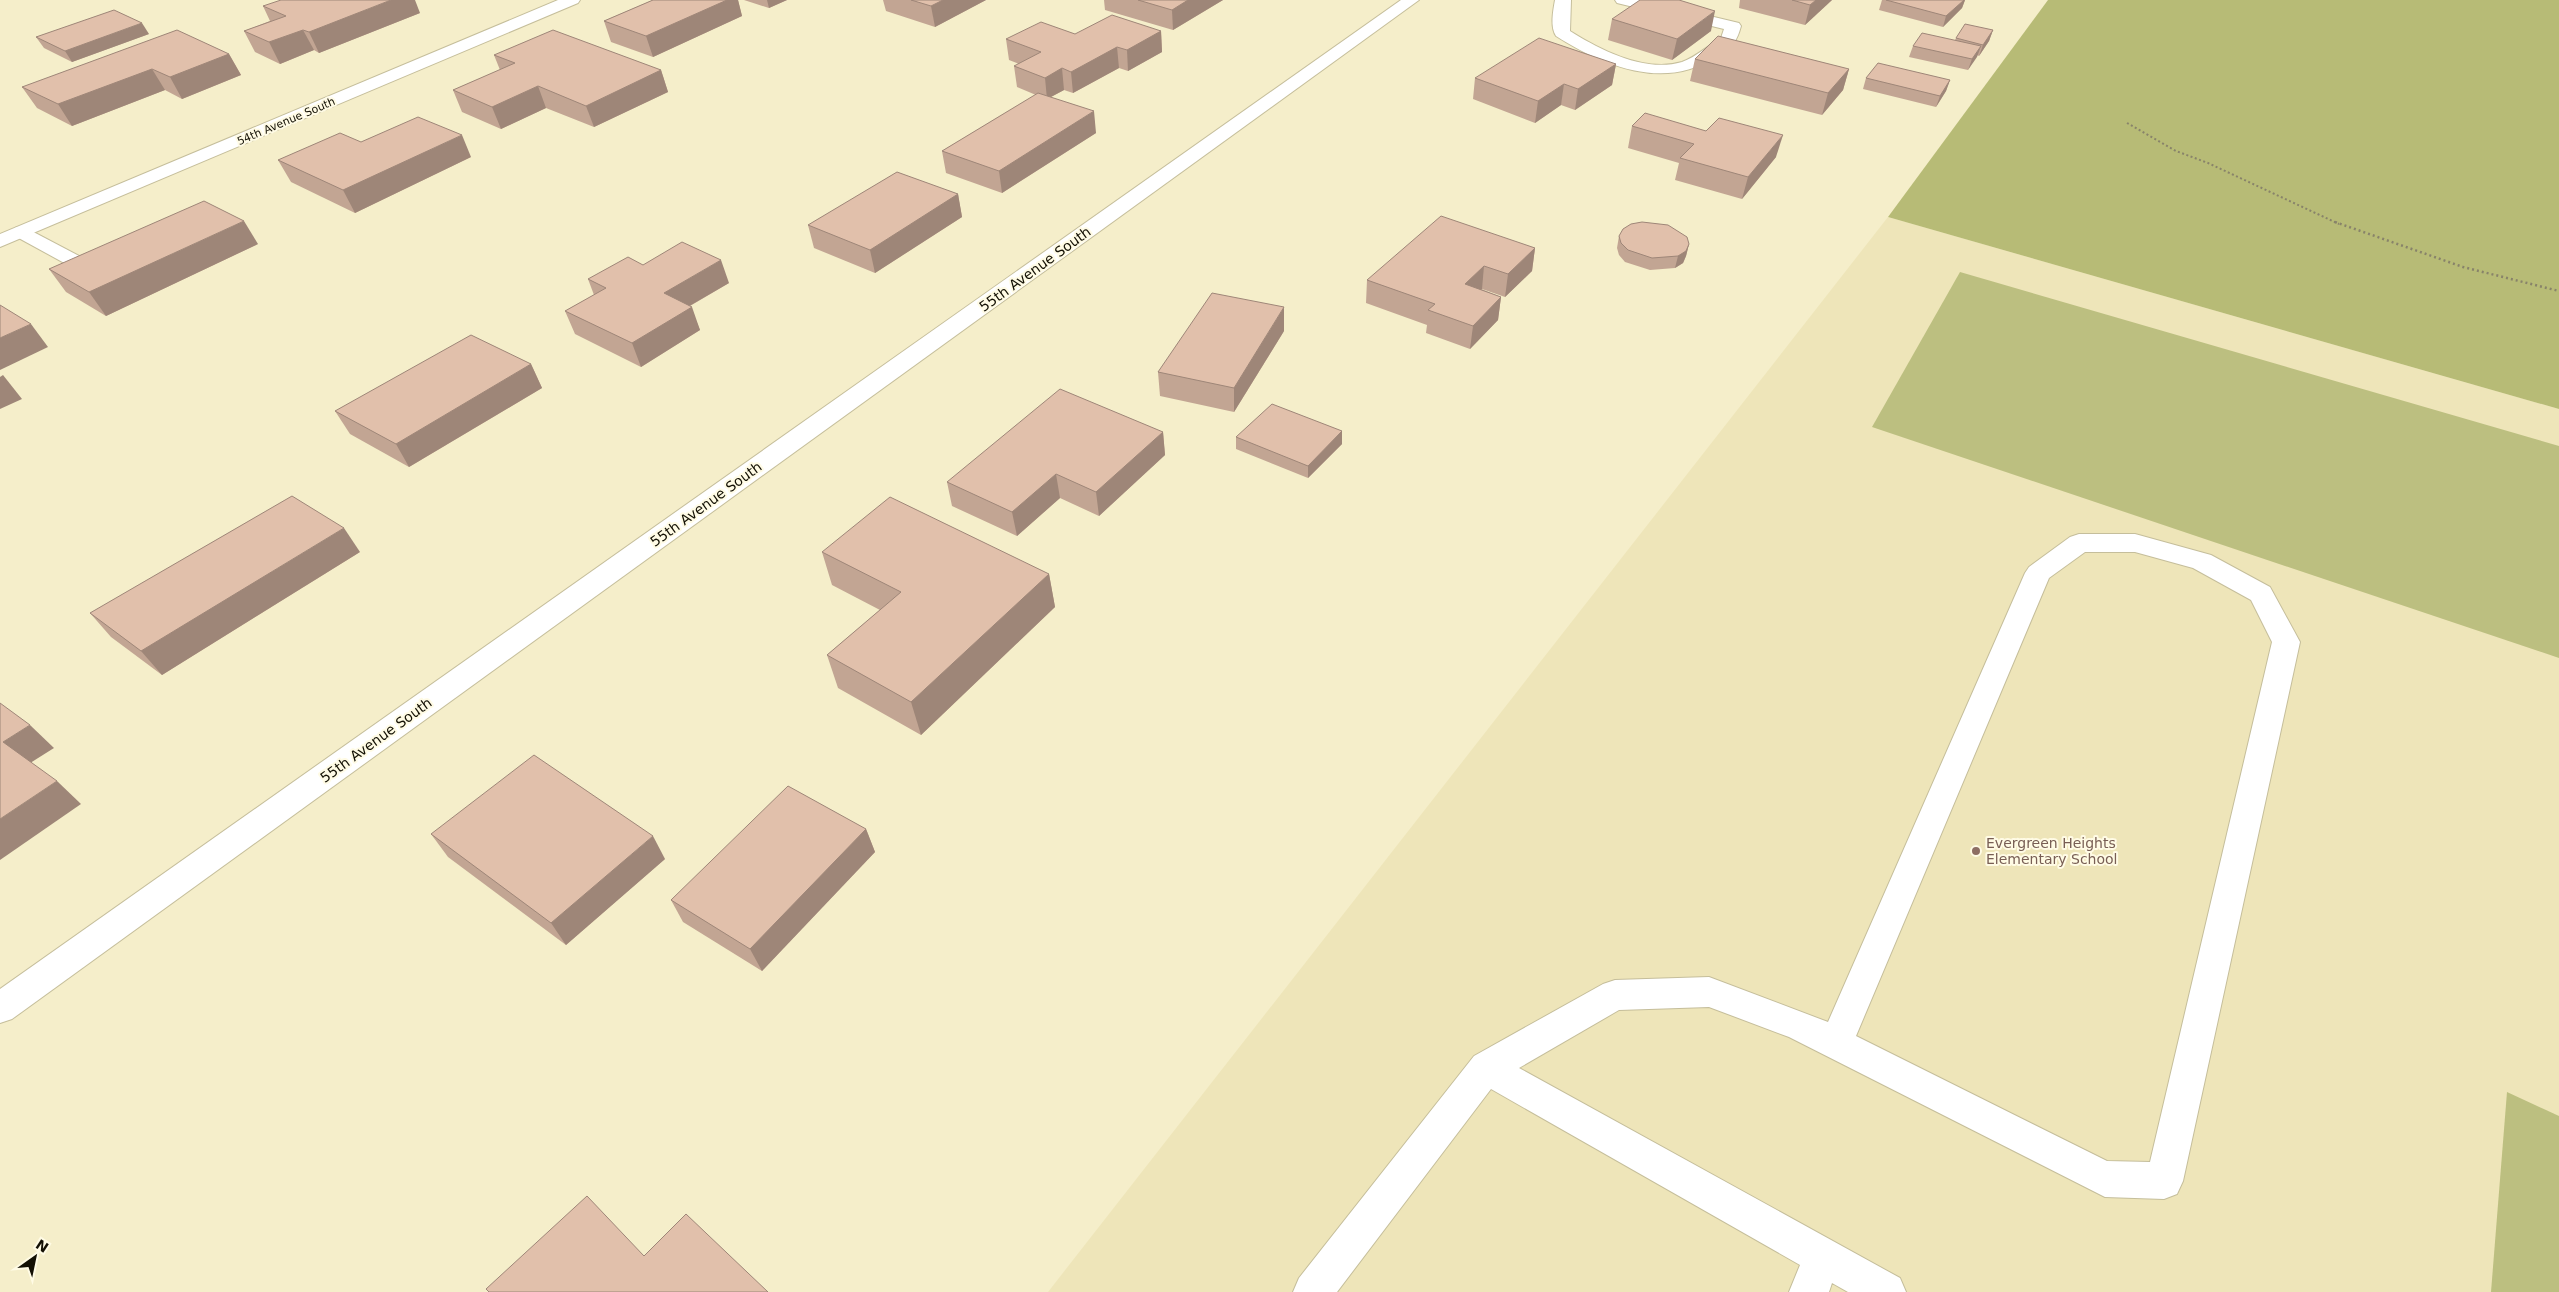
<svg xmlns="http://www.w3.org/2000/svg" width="2559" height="1292" font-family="'DejaVu Sans',sans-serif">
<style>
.built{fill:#eee5b9}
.green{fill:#bcbf80}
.forest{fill:#b7bb76}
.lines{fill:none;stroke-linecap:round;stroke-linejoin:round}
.lane-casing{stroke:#c5be9b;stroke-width:2}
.street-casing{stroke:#c5be9b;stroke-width:2}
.path-far1{stroke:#88836a;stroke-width:2;stroke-dasharray:2 2.5;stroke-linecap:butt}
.path{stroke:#88836a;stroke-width:2.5;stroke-dasharray:2 3;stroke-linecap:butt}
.lane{fill:#fff;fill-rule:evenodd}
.street{fill:#fff;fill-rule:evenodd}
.wall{fill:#c2a593}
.shaded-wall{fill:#9e8678}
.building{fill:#e1c0ab;stroke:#9e8678}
.education-dot{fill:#8d6e63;stroke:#fffbe5;stroke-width:2}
.labels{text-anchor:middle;stroke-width:4;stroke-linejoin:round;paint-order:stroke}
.far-street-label{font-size:11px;fill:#131004;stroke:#fffbe5}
.street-label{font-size:14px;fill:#131004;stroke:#fffbe5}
.education-label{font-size:14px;fill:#785e54;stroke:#fffbe5;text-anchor:start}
</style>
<rect width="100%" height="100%" fill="#f5eeca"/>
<polygon class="built" points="1888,217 2559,409 2559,1292 1048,1292"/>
<g class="green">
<polygon points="1960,272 2559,446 2559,658 1872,427"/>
<polygon points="2507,1092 2559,1116 2559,1292 2491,1292"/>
</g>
<polygon class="forest" points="2048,0 2559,0 2559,409 1888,217"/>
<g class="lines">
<g class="lane-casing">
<g id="lane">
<path d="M1555,0H1571L1570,31C1600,50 1645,73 1682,62C1696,57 1709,45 1721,38L1724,29L1617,3L1615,0H1643L1739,23L1741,26C1736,45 1731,46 1715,57C1665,91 1603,66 1556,36C1550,27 1553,11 1555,0Z"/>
<polygon points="22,226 102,268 105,272 102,276 95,278 88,276 15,236 12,232 15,228"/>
<path d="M2079,534H2135L2211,555L2270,587L2300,642L2183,1181L2177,1194L2164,1199L2105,1197L1789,1037L1709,1007L1619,1010L1519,1068L1900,1278L1906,1292H1848L1832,1283L1829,1292H1789L1800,1265L1491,1089L1337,1292H1293L1299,1278L1474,1056L1603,984L1615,980L1709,977L1828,1022L2025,573L2029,567L2070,537ZM2085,552H2135L2193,568L2251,600L2272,642L2150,1162L2107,1161L1856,1036L2049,578Z"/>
</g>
</g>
<g class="street-casing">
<g id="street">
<polygon points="558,0 580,0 578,3 0,247 0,234"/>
<polygon points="1401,0 1419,0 12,1019 0,1023 0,989"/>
</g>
</g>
<polyline class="path-far1" points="2127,123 2176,151 2208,163 2339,224"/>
<polyline class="path" points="2335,222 2463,267 2559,291"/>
<use href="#lane" class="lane"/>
<use href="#street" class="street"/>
</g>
<g class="wall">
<polygon points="653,0 738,0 742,16 653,57 611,42 604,21"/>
<polygon points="744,0 787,0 769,8"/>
<polygon points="883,0 986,0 935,27 886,11"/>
<polygon points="1104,0 1223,0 1173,30 1105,10"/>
<polygon points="1740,0 1832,0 1805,25 1739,8"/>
<polygon points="1882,0 1965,0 1962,8 1943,27 1879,10"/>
<polygon points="263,6 420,13 319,53 314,50 280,64 255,52 244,31 270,21"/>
<polygon points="1612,19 1711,31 1672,60 1608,40"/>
<polygon points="1993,30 1989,41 1979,56 1977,55 1968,70 1909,57 1913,46 1955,40 1956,38"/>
<polygon points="1161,31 1162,52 1128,71 1119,68 1073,93 1064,90 1051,97 1096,133 1002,193 946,173 942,151 1036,95 1017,87 1014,66 1019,64 1009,60 1006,39 1075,34"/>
<polygon points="149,34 72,62 44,48 36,37"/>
<polygon points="229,54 241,75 182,99 165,90 72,126 37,108 22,87"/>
<polygon points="494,55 661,70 668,92 594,127 546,108 501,129 462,112 453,90 500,70"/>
<polygon points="1695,59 1849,69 1843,90 1822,115 1690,81"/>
<polygon points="1616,64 1612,85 1575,110 1561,105 1535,123 1473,99 1475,78"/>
<polygon points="1866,78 1950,80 1946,91 1936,107 1863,89"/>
<polygon points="1632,126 1776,157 1742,199 1675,180 1679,163 1628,148"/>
<polygon points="361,142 471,157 355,213 291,182 278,160"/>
<polygon points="958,194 962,217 875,273 814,248 808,225"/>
<polygon points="1619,236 1689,244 1686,256 1683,263 1675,268 1650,270 1625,262 1619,255 1617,248"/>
<polygon points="258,244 106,316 66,292 49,269"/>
<polygon points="1535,248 1532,271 1505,297 1482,289 1481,289 1501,297 1498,320 1470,349 1426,333 1427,325 1366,303 1367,280"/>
<polygon points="588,279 729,283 690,306 700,330 641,367 575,334 565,311 594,295"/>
<polygon points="1284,331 1234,412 1160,396 1158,372"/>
<polygon points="531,364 542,388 409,467 350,434 335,411"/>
<polygon points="1342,431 1342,444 1308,478 1236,449 1236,437"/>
<polygon points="1163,432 1165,455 1099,516 1060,498 1017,536 952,506 947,482"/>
<polygon points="360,552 162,675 111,637 90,613"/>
<polygon points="822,552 1049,574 1055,607 921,735 838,688 827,655 880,610 832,585"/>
<polygon points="866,829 875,852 762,971 683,922 671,900"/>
<polygon points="431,834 665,859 566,945 448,857"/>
</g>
<g class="shaded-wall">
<polygon points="391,0 415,0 420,13 319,53 309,32"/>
<polygon points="727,0 738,0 742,16 653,57 646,36"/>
<polygon points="767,0 787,0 769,8"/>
<polygon points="943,0 986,0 935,27 931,6"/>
<polygon points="1188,0 1223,0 1173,30 1172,10"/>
<polygon points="1816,0 1832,0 1805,25 1810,5"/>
<polygon points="1964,0 1965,0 1962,8 1943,27 1946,16"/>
<polygon points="1715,11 1711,31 1672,60 1677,39"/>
<polygon points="142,23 149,34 72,62 65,51"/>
<polygon points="303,30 314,50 280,64 269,42"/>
<polygon points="1993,30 1989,41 1979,56 1983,45"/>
<polygon points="1161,31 1162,52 1128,71 1127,50"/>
<polygon points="1981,46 1977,57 1968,70 1972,59"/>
<polygon points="1117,47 1119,68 1073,93 1071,72"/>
<polygon points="229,54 241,75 182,99 170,77"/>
<polygon points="1616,64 1612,85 1575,110 1578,89"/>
<polygon points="1062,68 1064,90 1047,99 1045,78"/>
<polygon points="152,69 165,90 72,126 58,104"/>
<polygon points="1849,69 1843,90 1822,115 1828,93"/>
<polygon points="661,70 668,92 594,127 586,106"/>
<polygon points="1950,80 1946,91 1936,107 1940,96"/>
<polygon points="1564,84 1561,105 1535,123 1538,101"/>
<polygon points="538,86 546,108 501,129 492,107"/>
<polygon points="1094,111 1096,133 1002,193 999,171"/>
<polygon points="462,135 471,157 355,213 343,190"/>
<polygon points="1783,135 1776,157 1742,199 1748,177"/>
<polygon points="958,194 962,217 875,273 870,250"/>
<polygon points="244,221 258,244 106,316 89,292"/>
<polygon points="1689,244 1686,256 1683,263 1675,268 1678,256"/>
<polygon points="1535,248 1532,271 1505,297 1508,274"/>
<polygon points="721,260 729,283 672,316 664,293"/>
<polygon points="1484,266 1482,289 1463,307 1465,284"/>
<polygon points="1501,297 1498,320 1470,349 1473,326"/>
<polygon points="692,307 700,330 641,367 632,343"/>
<polygon points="1284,307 1284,331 1234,412 1234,388"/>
<polygon points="31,324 48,347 0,370 0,338"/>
<polygon points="531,364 542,388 409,467 396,444"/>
<polygon points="3,375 22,399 0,409 0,377"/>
<polygon points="1342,431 1342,444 1308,478 1308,466"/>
<polygon points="1163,432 1165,455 1099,516 1096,492"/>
<polygon points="1056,474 1060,498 1017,536 1012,512"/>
<polygon points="344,528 360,552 162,675 141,651"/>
<polygon points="1049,574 1055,607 921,735 911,702"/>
<polygon points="30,725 54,748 27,765 3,742"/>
<polygon points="57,781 81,804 0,860 0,819"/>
<polygon points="866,829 875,852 762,971 750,949"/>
<polygon points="653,836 665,859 566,945 551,923"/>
</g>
<g class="building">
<polygon points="281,0 391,0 309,32 303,30 269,42 244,31 286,16 263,6"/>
<polygon points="653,0 727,0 646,36 604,21"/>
<polygon points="911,0 943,0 931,6"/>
<polygon points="1138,0 1188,0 1172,10"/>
<polygon points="1640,0 1679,0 1715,11 1677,39 1612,19"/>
<polygon points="1792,0 1816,0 1810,5"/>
<polygon points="1886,0 1964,0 1946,16"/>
<polygon points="114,10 142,23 65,51 36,37"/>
<polygon points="1112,15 1161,31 1127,50 1117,47 1071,72 1062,68 1045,78 1014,66 1041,52 1006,39 1041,22 1075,34"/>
<polygon points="1965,24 1993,30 1983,45 1956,38"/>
<polygon points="177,30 229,54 170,77 152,69 58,104 22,87"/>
<polygon points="553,30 661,70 586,106 538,86 492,107 453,90 515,63 494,55"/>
<polygon points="1922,33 1981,46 1972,59 1913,46"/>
<polygon points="1718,36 1849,69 1828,93 1695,59"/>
<polygon points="1539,38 1616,64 1578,89 1564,84 1538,101 1475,78"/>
<polygon points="1878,63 1950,80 1940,96 1866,78"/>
<polygon points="1038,93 1094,111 999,171 942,151"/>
<polygon points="1645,113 1706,131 1719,118 1783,135 1748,177 1680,158 1694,144 1632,126"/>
<polygon points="418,117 462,135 343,190 278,160 340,133 361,142"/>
<polygon points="897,172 958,194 870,250 808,225"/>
<polygon points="204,201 244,221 89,292 49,269"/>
<polygon points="1441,216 1535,248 1508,274 1484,266 1465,284 1501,297 1473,326 1428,310 1435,304 1367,280"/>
<polygon points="1642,222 1668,225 1687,237 1689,244 1686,251 1678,256 1652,258 1628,250 1621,243 1619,236 1623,229 1631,224"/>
<polygon points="682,242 721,260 664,293 692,307 632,343 565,311 606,288 588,279 628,257 643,265"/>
<polygon points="1212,293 1284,307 1234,388 1158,372"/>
<polygon points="0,305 31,324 0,338"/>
<polygon points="471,335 531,364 396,444 335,411"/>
<polygon points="1060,389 1163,432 1096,492 1056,474 1012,512 947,482"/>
<polygon points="1272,404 1342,431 1308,466 1236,437"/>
<polygon points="292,496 344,528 141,651 90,613"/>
<polygon points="890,497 1049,574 911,702 827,655 901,592 822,552"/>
<polygon points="0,703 30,725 3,742 57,781 0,819"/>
<polygon points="534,755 653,836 551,923 431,834"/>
<polygon points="788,786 866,829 750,949 671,900"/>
<polygon points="587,1196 644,1256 686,1214 768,1292 489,1292 486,1289"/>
</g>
<circle class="education-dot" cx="1976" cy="851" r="5"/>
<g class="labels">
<g class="far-street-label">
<text transform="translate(286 121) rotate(-23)" y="4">54th Avenue South</text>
</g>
<g class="street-label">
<text transform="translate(1035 269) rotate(-36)" y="5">55th Avenue South</text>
<text transform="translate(706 504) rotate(-36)" y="5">55th Avenue South</text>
<text transform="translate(376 740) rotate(-36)" y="5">55th Avenue South</text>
</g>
<g class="education-label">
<text x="1986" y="848">Evergreen Heights<tspan x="1986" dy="16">Elementary School</tspan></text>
</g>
</g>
<g transform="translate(35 1257) rotate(33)" stroke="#fffbe5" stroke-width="4" paint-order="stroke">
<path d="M0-4L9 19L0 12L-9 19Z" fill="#131004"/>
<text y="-8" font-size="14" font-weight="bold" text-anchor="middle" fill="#131004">N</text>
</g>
</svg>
